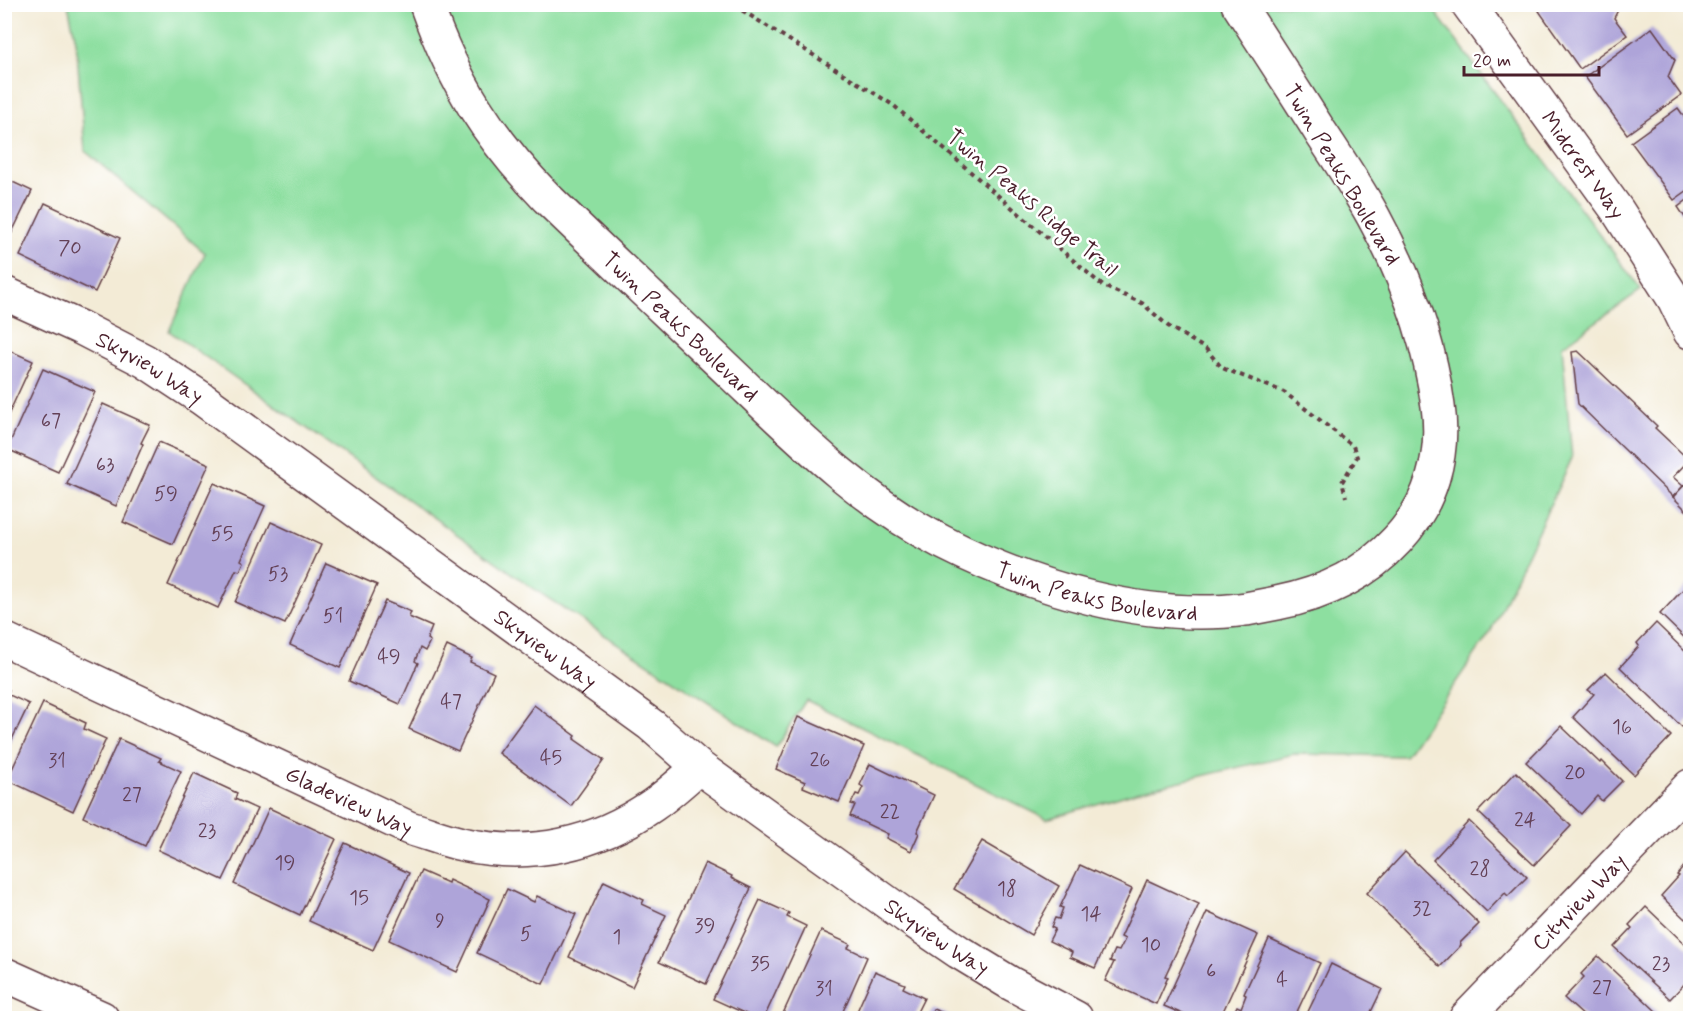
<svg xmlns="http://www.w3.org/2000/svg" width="1695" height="1023" font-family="Mynerve,sans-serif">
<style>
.green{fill:#8ddfa0;stroke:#6c7f66;stroke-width:1.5}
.building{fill:#aea4d9}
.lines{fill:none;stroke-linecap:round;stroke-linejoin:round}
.minor-casing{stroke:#633e45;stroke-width:36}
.path{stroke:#633e45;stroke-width:4;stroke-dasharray:4.5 4.5;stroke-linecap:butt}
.minor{stroke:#fff;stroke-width:33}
.labels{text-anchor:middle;stroke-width:5;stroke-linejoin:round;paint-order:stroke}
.number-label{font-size:20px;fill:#634056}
.street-label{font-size:22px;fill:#4a1f2b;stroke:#fff}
</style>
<rect width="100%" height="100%" fill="#fff"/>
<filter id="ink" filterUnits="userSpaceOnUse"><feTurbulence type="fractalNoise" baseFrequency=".0167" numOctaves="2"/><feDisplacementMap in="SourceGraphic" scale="12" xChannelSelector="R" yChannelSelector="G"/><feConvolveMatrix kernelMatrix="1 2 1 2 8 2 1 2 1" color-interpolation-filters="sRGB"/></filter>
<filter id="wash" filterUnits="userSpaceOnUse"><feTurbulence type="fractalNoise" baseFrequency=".008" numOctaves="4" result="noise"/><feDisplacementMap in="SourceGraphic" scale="24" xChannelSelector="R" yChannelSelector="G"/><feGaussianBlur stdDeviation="1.35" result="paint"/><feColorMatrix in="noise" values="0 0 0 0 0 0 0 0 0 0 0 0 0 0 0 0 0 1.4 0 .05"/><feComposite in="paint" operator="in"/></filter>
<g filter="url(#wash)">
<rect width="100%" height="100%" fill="#f3ebd6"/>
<polygon class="green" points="68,5 1430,5 1641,290 1562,346 1572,458 1490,633 1405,756 1294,754 1143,790 1047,819 806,700 776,747 543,595 169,331 205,253 85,151 76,41"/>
<g id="blocks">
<g class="building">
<polygon points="1548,4 1621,4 1614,18 1627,35 1580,69 1539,11"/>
<polygon points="1652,28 1675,60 1668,77 1681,95 1627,134 1585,77"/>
<polygon points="1678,108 1690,125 1690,185 1687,188 1688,190 1674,200 1631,142"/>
<polygon points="4,178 32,191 4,249"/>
<polygon points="1690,198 1690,225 1678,207"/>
<polygon points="45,203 120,238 95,292 20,256"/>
<polygon points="4,348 33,361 4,424"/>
<polygon points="1578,351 1657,426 1655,428 1689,460 1673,477 1683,486 1673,497 1578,404 1572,352"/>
<polygon points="43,369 95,392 58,472 7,449"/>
<polygon points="103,404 150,425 141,443 143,444 116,506 67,484"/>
<polygon points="159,442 209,464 173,544 123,522"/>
<polygon points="1690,479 1690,514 1673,497"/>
<polygon points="214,483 265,506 241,560 244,562 240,571 236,570 218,608 168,585"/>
<polygon points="271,522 321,545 285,624 235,602"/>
<polygon points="326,563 377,585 340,668 290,645"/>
<polygon points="1690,582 1690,643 1660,614"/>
<polygon points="385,601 411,612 409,617 432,627 427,639 430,641 425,651 420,648 415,661 418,663 400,704 349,681"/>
<polygon points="1656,623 1690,656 1690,718 1682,727 1620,667 1639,646 1637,643"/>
<polygon points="447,646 472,658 470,662 494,673 458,751 409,729"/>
<polygon points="1606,672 1671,736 1634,775 1573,717 1594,694 1588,690"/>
<polygon points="4,688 9,690 7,694 29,704 4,756"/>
<polygon points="43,703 86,723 84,729 106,739 73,811 7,780"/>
<polygon points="534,705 576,736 574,739 604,760 571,806 499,753"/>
<polygon points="798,717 864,746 839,802 803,787 805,782 776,769"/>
<polygon points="1561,726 1600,763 1602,761 1622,781 1602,801 1597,796 1581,814 1526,762"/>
<polygon points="119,739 161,758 159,761 181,771 145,846 83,817"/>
<polygon points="870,764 934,795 917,832 919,833 911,851 886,838 888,834 850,816 855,805 851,804 856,794 859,795 863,787 860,785"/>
<polygon points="1516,772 1571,826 1534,865 1478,812"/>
<polygon points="194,773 237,793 235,799 257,809 223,880 158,850"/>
<polygon points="269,808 336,839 300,915 234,884"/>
<polygon points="1469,821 1527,877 1508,896 1505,893 1487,912 1433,860"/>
<polygon points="982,841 1059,886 1031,935 954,889"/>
<polygon points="345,843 409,873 373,950 309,921"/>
<polygon points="1405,852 1479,924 1460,943 1461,945 1440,967 1367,893"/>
<polygon points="1690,859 1690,920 1687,917 1685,919 1661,896 1679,876 1677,875"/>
<polygon points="705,863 732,876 731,878 751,888 706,984 659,962"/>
<polygon points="1080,865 1132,889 1095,968 1070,957 1072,952 1049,941 1055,929 1051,927 1055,918 1059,919 1063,908 1060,907"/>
<polygon points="421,871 448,883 449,880 490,899 457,972 389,940"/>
<polygon points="1147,880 1199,904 1165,976 1168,977 1156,1004 1105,981 1114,962 1110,961 1115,950 1119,951 1125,939 1121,937"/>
<polygon points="604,881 644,900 642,904 666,915 632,987 569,957"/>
<polygon points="507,889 534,902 537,896 576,914 543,984 477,953"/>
<polygon points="760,900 789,913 787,917 806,926 764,1018 755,1018 713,999"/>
<polygon points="1646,907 1690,949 1690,978 1670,999 1614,947 1632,928 1629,925"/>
<polygon points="1207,912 1258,935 1220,1018 1192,1018 1164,1006"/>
<polygon points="821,931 850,944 848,948 867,957 840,1018 781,1018"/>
<polygon points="1269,939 1320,963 1294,1018 1235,1018 1232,1016 1237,1006 1241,1008 1246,995 1244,994"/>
<polygon points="1598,956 1657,1012 1651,1018 1586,1018 1564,998 1584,977 1581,974"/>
<polygon points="1331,964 1382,989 1368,1018 1305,1018"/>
<polygon points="875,971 905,984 903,988 924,998 914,1018 854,1018"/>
<polygon points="933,1009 956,1018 929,1018"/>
</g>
</g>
</g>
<g filter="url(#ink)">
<use href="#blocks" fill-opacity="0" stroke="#633e45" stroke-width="1.5"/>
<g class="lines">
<g class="minor-casing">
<g id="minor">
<path id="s1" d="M426,4C454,83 489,138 547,198C609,258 672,317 734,376C799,438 862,501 942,542C1030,587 1147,623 1246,609C1256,607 1267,605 1277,603C1323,594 1365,575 1397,540C1431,504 1445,455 1438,406C1429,340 1405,274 1373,216C1357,187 1339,160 1321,133C1294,90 1266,47 1238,4"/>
<path id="s2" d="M1468,4L1617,210L1674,299L1690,332"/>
<path id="s3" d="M4,293L81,328L145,361L201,398L651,725L699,767L906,916L959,952L1010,983L1076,1018"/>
<path id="s4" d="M4,639L409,828C427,833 444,840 462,844C530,859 596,845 653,805C669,794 684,780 699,767"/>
<polyline points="4,974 102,1018"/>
<path id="s5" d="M1466,1018L1690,786"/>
</g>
</g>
<polyline class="path" points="736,4 743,11 893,105 1103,286 1142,303 1168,326 1206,349 1222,368 1284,392 1353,446 1357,457 1342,482 1346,497"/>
<use href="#minor" class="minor"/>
</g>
</g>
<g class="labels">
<g class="number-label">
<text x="70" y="254">70</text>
<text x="51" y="427">67</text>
<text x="105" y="471">63</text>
<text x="166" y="500">59</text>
<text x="222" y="540">55</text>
<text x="278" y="580">53</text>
<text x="333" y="622">51</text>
<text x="389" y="663">49</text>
<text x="451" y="708">47</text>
<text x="1622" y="733">16</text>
<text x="551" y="764">45</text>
<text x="820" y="766">26</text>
<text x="57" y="767">31</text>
<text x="1575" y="779">20</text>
<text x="132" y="801">27</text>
<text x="890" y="818">22</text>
<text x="1525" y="826">24</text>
<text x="207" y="837">23</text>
<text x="285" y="869">19</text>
<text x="1480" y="875">28</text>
<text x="1007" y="895">18</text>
<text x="359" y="904">15</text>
<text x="1422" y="915">32</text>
<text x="1091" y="920">14</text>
<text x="440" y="927">9</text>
<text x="705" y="932">39</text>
<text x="526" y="940">5</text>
<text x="617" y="943">1</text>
<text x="1151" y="951">10</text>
<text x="760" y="970">35</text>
<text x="1661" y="970">23</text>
<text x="1211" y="977">6</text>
<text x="1282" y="986">4</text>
<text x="1602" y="994">27</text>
<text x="824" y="995">31</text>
</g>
<g class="street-label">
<text dy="8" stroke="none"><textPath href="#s2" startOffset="198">Midcrest Way</textPath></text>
<text transform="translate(1343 174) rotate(59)" y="8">Twin Peaks Boulevard</text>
<text transform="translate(1033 202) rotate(40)" y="8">Twin Peaks Ridge Trail</text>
<text dy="8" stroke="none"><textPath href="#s1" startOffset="416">Twin Peaks Boulevard</textPath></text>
<text dy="8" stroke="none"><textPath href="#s3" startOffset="164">Skyview Way</textPath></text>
<text dy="8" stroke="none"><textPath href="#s1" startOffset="920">Twin Peaks Boulevard</textPath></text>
<text dy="8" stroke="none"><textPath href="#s3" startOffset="650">Skyview Way</textPath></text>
<text dy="8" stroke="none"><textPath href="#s4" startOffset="381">Gladeview Way</textPath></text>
<text dy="8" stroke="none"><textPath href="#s5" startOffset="162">Cityview Way</textPath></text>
<text dy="8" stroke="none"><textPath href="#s3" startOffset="1136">Skyview Way</textPath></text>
</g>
</g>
<rect width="1695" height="1023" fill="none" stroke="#fff" stroke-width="24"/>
<path d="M1464 66v9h135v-9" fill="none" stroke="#4a1f2b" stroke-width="3"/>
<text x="1473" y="66" font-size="18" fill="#4a1f2b" stroke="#ffffff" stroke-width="4.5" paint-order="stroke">20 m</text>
</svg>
